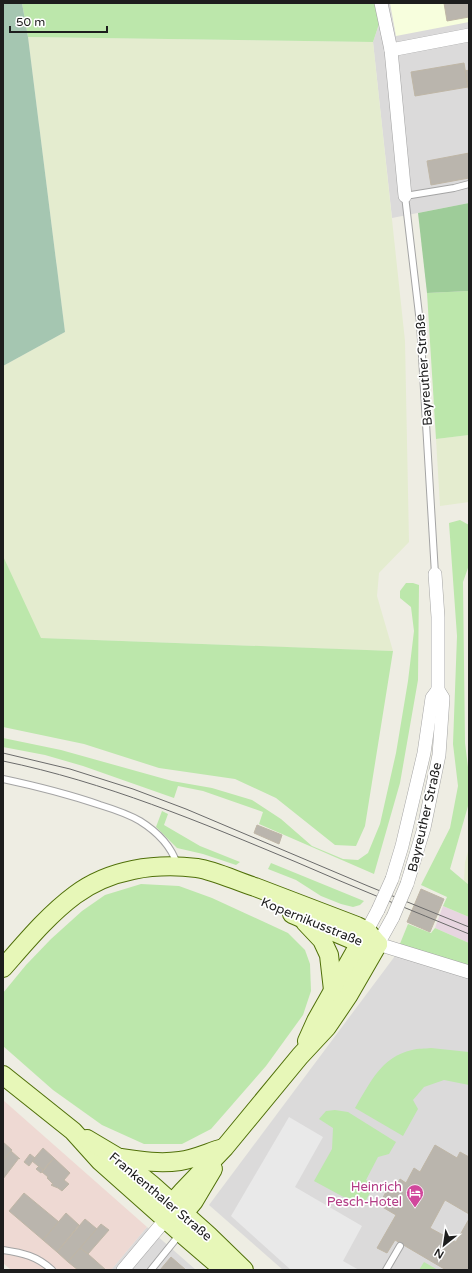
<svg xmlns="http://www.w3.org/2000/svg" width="472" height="1273" font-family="'Varela Round',sans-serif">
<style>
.residential{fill:#dbdada}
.commercial{fill:#eed9d3}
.industrial{fill:#e7d5e0}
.education{fill:#f7fedd}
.farmland{fill:#e4eccf}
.grass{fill:#bce7ab}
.forest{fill:#9ecc99}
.cemetery{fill:#a5c6b1}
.parking{fill:#e9e9e9}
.building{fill:#bab5ad;stroke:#bfb6a6}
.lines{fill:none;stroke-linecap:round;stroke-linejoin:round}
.lane-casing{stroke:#a4a4a4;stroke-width:8}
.street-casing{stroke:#a4a4a4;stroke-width:14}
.secondary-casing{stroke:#507009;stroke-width:20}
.lane{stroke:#fff;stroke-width:6}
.street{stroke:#fff;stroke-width:13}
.secondary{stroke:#e7f7b8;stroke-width:18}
.tram{stroke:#6b6b6b;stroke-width:1}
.street-bridge-casing{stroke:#a4a4a4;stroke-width:14;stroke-linecap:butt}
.street-bridge{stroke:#fff;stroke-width:13}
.labels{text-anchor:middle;stroke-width:3.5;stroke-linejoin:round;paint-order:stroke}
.street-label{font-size:13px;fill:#1d1d1d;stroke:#fff}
.hotel-label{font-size:13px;fill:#b23c85;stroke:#fff;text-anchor:end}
</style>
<rect width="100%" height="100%" fill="#eeede3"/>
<g class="residential">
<polygon points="375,3 469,3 469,203 392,218 373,42 379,24"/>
<polygon points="395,956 469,977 469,1270 283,1270 209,1205"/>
<polygon points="147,1227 196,1270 111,1270"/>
</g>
<polygon class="commercial" points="3,1100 147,1227 111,1270 11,1270 3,1263"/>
<polygon class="industrial" points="443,906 469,917 469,943 435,928"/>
<polygon class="education" points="390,3 469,3 469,22 396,36"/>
<g class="farmland">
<polygon points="28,37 373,42 405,341 409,542 379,573 377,596 393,651 40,638 3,556 3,366 65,332"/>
<polygon points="469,435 469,502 440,506 436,439"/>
<polygon points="469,848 469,885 464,881 465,862"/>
</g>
<g class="grass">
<polygon points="22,3 375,3 379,24 373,42 28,37"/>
<polygon points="469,291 469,435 436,439 427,293"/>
<polygon points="460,520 469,525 469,565 463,582 465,743 469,775 469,787 468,806 450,869 469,885 469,917 443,906 447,897 421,885 450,828 458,786 453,744 457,636 449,523"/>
<polygon points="3,556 41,638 393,651 365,826 356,846 335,845 276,798 235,779 159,768 84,744 3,727"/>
<polygon points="406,583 413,583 419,585 418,680 400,783 374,874 259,824 263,812 203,791 178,786 174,798 83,766 45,755 3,747 3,738 61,750 172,781 212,788 252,800 281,819 312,846 343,859 358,860 368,853 380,824 396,753 408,681 414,631 411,607 400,598 400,591"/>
<polygon points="162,811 168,814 164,825 200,846 240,862 236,865 203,854 177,848 156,827"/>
<polygon points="271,863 364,901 360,905 353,907 341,904 321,896 296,880 268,869"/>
<polygon points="141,884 179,886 212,898 288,933 305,950 310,964 311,991 303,1015 266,1066 211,1129 182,1144 144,1144 102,1125 53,1090 3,1046 3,993 26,965 51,939 82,911 105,895"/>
<polygon points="408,924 431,933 435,928 469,943 469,977 395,956"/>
<path d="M431,1048L469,1052V1085L444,1080L424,1087L413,1100L418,1109L403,1136L355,1108C370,1083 381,1057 412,1050C418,1048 425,1049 431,1048Z"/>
<polygon points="335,1110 348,1112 396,1142 389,1154 378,1157 366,1180 374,1186 362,1207 314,1181 332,1149 333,1128 319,1119 326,1111"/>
<polygon points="424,1262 438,1270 419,1270"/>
</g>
<polygon class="forest" points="469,203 469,291 427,293 418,213"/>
<polygon class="cemetery" points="3,3 22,3 28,37 65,332 3,366"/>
<polygon class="parking" points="289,1117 323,1137 295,1187 362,1226 343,1261 359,1270 291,1270 231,1216"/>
<g class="building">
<polygon points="444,3 469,3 469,17 447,21"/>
<polygon points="464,63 468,87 415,96 411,72"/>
<polygon points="469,70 469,92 465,71"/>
<polygon points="469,153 469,178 431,185 427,161"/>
<polygon points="257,825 282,835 279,844 254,833"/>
<polygon points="421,889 444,899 430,932 407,922"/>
<polygon points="3,1142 12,1150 3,1160"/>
<polygon points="435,1145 457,1158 460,1152 469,1157 469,1214 445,1200 430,1228 456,1242 469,1219 469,1270 446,1270 395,1240 387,1253 377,1248 396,1215 379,1205 387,1190 393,1193 400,1179 406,1183 414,1168 420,1172"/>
<polygon points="43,1148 54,1158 43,1170 32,1161"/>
<polygon points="11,1151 20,1159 19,1158 3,1179 3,1160"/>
<polygon points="30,1154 35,1158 29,1166 24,1162"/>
<polygon points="54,1158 70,1173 64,1180 69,1184 62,1191 58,1188 53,1186 51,1185 53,1184 47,1178 48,1177 42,1172"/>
<polygon points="39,1166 43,1170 41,1173 36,1169"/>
<polygon points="24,1193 59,1222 43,1240 9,1211"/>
<polygon points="66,1213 79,1225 57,1252 43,1240"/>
<polygon points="85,1219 97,1229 68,1262 57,1252"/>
<polygon points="101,1224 109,1230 88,1254 80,1248"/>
<polygon points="80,1248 88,1254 106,1270 78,1270 68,1262"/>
<polygon points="171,1257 186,1270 160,1270"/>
</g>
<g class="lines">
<g class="lane-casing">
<g id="lane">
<polyline points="435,574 420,323 405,196 454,188 469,184"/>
<path d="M3,779C36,786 68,794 100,805C113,809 128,814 140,821C156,831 171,846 177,864"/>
<path d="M3,1250C23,1253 37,1256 52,1270"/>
<polyline points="151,1270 180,1234"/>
<polyline points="386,1270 400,1246"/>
</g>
</g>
<g class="street-casing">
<g id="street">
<polyline points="381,3 391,50 405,196"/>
<polyline points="391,50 469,35"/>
<polyline points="392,879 402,846 424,753 432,698 438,690"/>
<polyline points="407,884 424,828 439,755 443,698 438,690 438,617 435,574"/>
<polyline points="393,917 378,944 469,972"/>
<polyline points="363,938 378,910"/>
<polyline points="123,1270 165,1220"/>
</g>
</g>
<g class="secondary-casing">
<g id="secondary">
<polyline points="292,914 360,943 378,944"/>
<polyline points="305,922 322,940 329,955 333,990"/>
<path d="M3,968C25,943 48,915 75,895C110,869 155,863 197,868C216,871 236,881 255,887C289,900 323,913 357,926L367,931L378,944"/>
<polyline points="307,1041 316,1021 360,943"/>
<polyline points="3,1075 73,1131 100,1161 181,1233 224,1270"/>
<polyline points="87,1139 119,1158 152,1185 208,1235 244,1270"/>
<path d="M121,1158C141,1161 160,1164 180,1161C195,1159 209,1152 223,1148"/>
<polyline points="174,1217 184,1213 194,1201 213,1169"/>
<polyline points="165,1220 172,1203 182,1192 225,1147 300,1056 327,1027 348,996 378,944"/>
</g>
</g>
<use href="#lane" class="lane"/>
<use href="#street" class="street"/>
<use href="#secondary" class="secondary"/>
<g class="tram">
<polyline points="3,753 70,769 133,789 186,809 368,886 469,927"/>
<path d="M3,761C105,782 200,822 296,862C353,887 411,910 469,934"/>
</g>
<g class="street-bridge-casing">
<g id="street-bridge">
<polyline points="378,910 392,879"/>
<polyline points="393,917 407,884"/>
</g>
</g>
<use href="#street-bridge" class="street-bridge"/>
</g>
<defs>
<g id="hotel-pin" transform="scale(0.9)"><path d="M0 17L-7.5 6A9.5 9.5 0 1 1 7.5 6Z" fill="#d1479c" stroke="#fff"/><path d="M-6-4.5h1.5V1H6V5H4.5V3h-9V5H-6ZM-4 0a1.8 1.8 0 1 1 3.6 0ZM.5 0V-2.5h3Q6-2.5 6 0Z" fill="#fff"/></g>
</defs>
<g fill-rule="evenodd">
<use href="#hotel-pin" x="415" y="1193"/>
</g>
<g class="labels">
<g class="street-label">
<text transform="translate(423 370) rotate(-94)" y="5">Bayreuther Straße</text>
<text transform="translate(424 817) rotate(-77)" y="5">Bayreuther Straße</text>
<text transform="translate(312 921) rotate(22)" y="5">Kopernikusstraße</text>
<text transform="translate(161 1196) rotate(40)" y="5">Frankenthaler Straße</text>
</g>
<g class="hotel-label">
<text x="402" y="1191">Heinrich<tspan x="402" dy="15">Pesch-Hotel</tspan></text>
</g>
</g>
<rect width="472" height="1273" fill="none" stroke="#1d1d1d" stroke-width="8"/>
<g transform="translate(444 1245) rotate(210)" stroke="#ffffff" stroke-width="3" paint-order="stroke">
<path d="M0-3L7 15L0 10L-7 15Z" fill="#1d1d1d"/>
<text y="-6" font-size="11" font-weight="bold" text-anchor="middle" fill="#1d1d1d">N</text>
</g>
<path d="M10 26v6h97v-6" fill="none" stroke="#1d1d1d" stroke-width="2"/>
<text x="16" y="26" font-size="12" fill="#1d1d1d" stroke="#ffffff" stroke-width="3" paint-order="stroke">50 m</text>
</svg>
